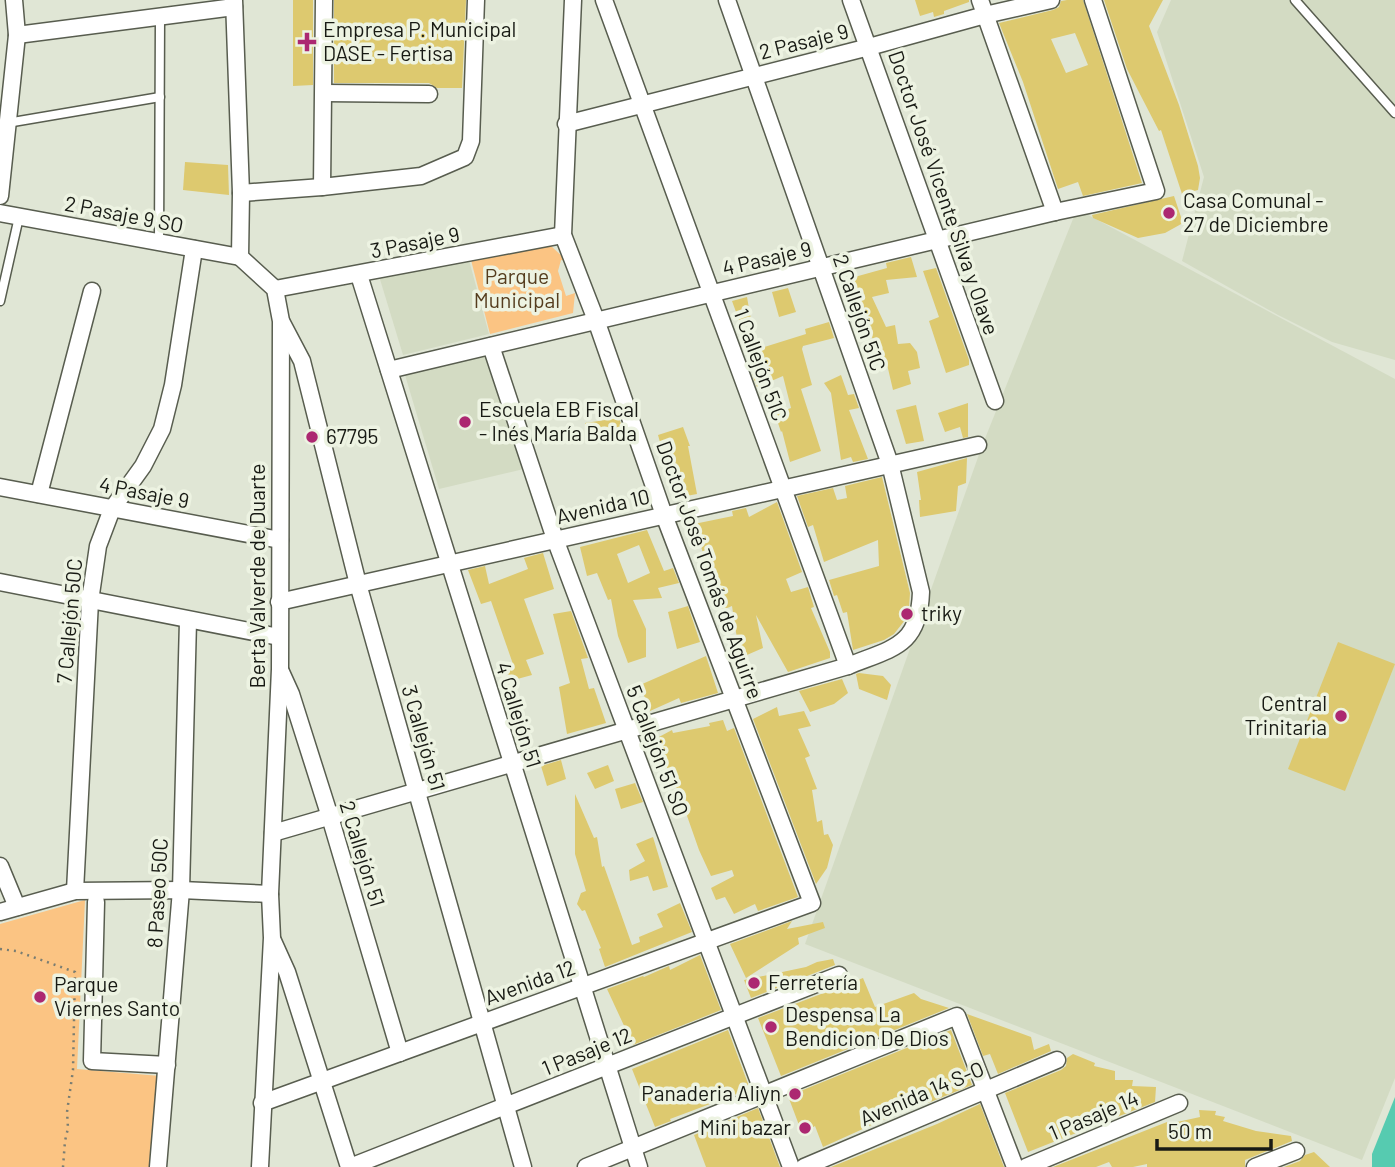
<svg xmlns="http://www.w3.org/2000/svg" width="1395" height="1167" font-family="Barlow,sans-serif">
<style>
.built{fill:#d3dbc3}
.green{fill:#fbc483}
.water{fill:#56cbb0}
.building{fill:#ddc96f;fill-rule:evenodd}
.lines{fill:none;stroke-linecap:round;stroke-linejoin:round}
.lane-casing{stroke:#585d4f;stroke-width:11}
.street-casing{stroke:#585d4f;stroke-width:19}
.path{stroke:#797d72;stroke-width:2.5;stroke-dasharray:2 5;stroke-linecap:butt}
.lane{stroke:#fff;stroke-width:8}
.street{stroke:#fff;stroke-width:16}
.poi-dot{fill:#ac2871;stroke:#edf3e2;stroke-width:2.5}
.labels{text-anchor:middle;stroke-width:7;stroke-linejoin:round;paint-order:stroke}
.poi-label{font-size:21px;fill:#181a14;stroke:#edf3e2;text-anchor:start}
.street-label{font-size:21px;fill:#181a14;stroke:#edf3e2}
.park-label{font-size:21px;fill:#553d1e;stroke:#edf3e2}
</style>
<rect width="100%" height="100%" fill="#e0e6d5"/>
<g class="built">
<polygon points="1171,0 1395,0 1395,360 1332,342 1278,315 1182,261 1204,177 1157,32"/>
<polygon points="1077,209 1395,379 1395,1078 1362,1160 805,944 982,446"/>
<polygon points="469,260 489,334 403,355 379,276"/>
<polygon points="489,351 524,469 439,489 405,375"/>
</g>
<g class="green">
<polygon points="550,245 567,261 561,260 558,271 566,296 575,293 573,313 490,334 471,260"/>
<polygon points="85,900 77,1069 160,1076 151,1167 0,1167 0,924"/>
</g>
<polygon class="water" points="1395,1097 1395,1167 1372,1167 1372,1154"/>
<g class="building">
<polygon points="293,0 313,0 313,85 293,86"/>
<polygon points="334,0 466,0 462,88 437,88 429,83 334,83"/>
<polygon points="915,0 969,0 969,2 944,11 944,14 934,17 933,12 920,16"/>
<path d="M1067,0H1083L1142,183L1083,196L1078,182L1058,189L1023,82L999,23L1053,10L1059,7L1061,1ZM1075,33L1088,65L1066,73L1051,39Z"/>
<polygon points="1104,0 1163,0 1149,26 1179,105 1198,166 1200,178 1198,190 1182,194 1161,130 1159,131 1127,69"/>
<polygon points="185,162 228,165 229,195 183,190"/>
<polygon points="1174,196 1183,223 1165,233 1138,238 1093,218 1092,215"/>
<polygon points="911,257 917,277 886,280 889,293 872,297 886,327 895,325 898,344 910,343 917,352 920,368 908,371 911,384 893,390 886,360 877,362 875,351 878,350 862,316 851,278 887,268 886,263"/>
<polygon points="936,268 969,360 969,365 946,373 929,321 939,317 923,271"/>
<polygon points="788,288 796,312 779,317 772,292"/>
<polygon points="747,297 751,320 740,323 732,301"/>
<polygon points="829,322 834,338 803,346 802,349 812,385 801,389 821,451 790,462 782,431 781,432 775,414 791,408 783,376 757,387 752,374 757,373 748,352 806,334 805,329"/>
<polygon points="841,375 848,395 854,394 859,408 849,410 868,459 853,462 851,457 841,460 831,393 824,383"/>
<polygon points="968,403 968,437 963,438 960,427 945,432 938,413"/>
<polygon points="916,405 924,441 906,444 896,410"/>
<polygon points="619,418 624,433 588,439 585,423"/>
<polygon points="683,427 690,446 688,446 697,494 681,497 668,452 663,453 658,435"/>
<polygon points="967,458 966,483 958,486 956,511 920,517 919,500 921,500 917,472"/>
<polygon points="882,477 910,593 909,608 905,620 894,634 884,640 853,650 847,612 843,613 837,595 834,596 829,580 879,566 878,540 824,562 813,525 808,527 797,496 833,488 837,500 847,498 845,486"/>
<polygon points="777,502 802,572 786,579 791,592 808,587 814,607 811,608 830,652 830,658 788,672 756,615 763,648 740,658 732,606 722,610 714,591 717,590 707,552 703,553 694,524 733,516 732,511 746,508 749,517"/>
<path d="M647,530L664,571L673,568L679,583L658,588L662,598L633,600L646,629V657L628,663L618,636L611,599L608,600L597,573L587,576L580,547ZM639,545L650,573L628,583L617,554Z"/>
<polygon points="543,553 554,589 524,599 544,654 526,660 532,675 510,681 507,668 514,667 491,601 481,604 468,570 485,566 489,584 528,569 524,558"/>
<polygon points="688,606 700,642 677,649 668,612"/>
<polygon points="571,611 588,658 581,659 589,689 594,688 606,723 567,734 559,687 570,683 553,614"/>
<polygon points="1338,642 1395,664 1345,791 1288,769"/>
<polygon points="706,656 718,693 681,703 679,698 650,711 640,685"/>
<polygon points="859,673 883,676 891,685 887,700 859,689 856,674"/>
<polygon points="842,679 848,693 834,704 810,712 799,691"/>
<polygon points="777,707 779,716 804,711 811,726 798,729 810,756 805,758 817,789 812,790 817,822 822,820 824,835 828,834 833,845 827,868 816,884 753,719"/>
<polygon points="723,720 727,731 734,728 798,897 758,911 755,904 734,914 725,897 716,900 711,888 734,876 732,870 711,876 699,850 686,813 685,814 673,778 671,779 657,738 672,730 673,733 710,726 709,723"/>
<polygon points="561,760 566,779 547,786 541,766"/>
<polygon points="608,765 614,781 595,789 587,773"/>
<polygon points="635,783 643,802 621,809 615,789"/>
<polygon points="575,794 594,838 597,837 602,867 604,866 632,945 640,942 639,937 663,927 657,914 680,903 692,932 605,967 599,949 601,948 585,910 582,911 577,904 581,893 586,891 575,854"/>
<polygon points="653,837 668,887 653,891 648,876 630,881 629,870 645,861 636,844"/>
<polygon points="792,921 787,929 823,922 825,928 798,938 799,944 746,978 730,944"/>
<polygon points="700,955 721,1010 633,1045 607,989 643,976 644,977 669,966 670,970"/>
<polygon points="833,959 835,965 751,998 744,980 806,967 817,962"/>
<polygon points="863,978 875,1007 914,993 921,999 949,1008 781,1076 758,1018"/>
<polygon points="967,1014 1031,1037 1034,1050 1049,1044 1051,1051 998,1074 990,1054 983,1056"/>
<polygon points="728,1030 750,1089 670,1119 671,1121 655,1127 632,1069"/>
<polygon points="951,1030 972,1085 928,1103 927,1100 823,1147 815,1126 802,1133 788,1096"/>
<polygon points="1073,1054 1095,1063 1094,1066 1115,1071 1115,1080 1133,1080 1132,1086 1156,1087 1155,1102 1028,1152 1005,1093 1061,1070 1066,1066 1067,1058"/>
<polygon points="980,1104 1004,1167 831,1167 937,1124"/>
<polygon points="758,1108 780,1167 706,1167 694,1135"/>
<polygon points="1199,1110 1216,1111 1215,1115 1225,1117 1223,1121 1256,1131 1291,1136 1292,1141 1245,1160 1245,1167 1147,1167 1147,1164 1133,1167 1112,1167 1109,1162 1096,1167 1053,1167 1167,1122 1168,1124 1200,1117"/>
<polygon points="1314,1152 1330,1167 1284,1167 1300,1161 1305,1155"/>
</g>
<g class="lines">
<g class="lane-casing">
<g id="lane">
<polyline points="1295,0 1395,113"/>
<polyline points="7,123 160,97"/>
<polyline points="159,242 160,18"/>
<polyline points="0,301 19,217"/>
</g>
</g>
<g class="street-casing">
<g id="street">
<polyline points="234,0 241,193 240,257 275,289 281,321 280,669 270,894 272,938 260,1167"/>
<polyline points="604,0 848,666"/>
<polyline points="851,0 995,401"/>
<polyline points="980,0 1055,212"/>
<polyline points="17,35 234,7"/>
<polyline points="324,93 429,94"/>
<polyline points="566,124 869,47 985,15 1051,0"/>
<polyline points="322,187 324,0"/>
<polyline points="241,193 322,187 421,176 465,157 471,141 476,0"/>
<polyline points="0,196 17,35 14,0"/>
<polyline points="0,213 240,257"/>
<polyline points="359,275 639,1167"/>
<polyline points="275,289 563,235"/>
<polyline points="282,323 302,361 358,584 523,1167"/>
<polyline points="491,346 555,539 791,1167"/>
<polyline points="389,370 1055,212 1156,191 1093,0"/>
<polyline points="0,487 280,540"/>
<polyline points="39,494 92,291"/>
<polyline points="0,582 279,637"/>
<polyline points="279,602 978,445"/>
<polyline points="281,672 291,694 330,817 400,1053"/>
<path d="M273,833L848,666C892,648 919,647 921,592L890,464L727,0"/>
<polyline points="0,866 17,907"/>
<polyline points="75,891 90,601 98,546 112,509 143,466 162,429 173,385 194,249"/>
<polyline points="96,902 92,1061 167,1065"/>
<polyline points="0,912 75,891 181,890 270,894"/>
<polyline points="273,941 287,972 349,1167"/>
<polyline points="262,1103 812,903 664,515 596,320 563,235 573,0"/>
<polyline points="158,1167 181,890 188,621"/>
<polyline points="350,1167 839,975"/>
<polyline points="586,1167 957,1016 1015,1167"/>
<polyline points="804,1167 1057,1060"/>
<polyline points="1026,1167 1179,1103"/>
<polyline points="1255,1167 1296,1151"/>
</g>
</g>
<polyline class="path" points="0,949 16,951 75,972 73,1070 67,1112 68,1128 65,1141 63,1167"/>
<use href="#lane" class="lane"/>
<use href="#street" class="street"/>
</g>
<g class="poi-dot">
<path d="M303.5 31.5h7v7h7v7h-7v7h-7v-7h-7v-7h7z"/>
<circle cx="1169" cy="213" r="7"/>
<circle cx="465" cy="422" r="7"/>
<circle cx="312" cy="437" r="7"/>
<circle cx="907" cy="614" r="7"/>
<circle cx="1341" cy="716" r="7"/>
<circle cx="754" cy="983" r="7"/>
<circle cx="40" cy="997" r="7"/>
<circle cx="771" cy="1027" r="7"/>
<circle cx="795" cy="1094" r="7"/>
<circle cx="805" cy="1128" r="7"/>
</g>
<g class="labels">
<g class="poi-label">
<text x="323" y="37">Empresa P. Municipal<tspan x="323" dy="24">DASE - Fertisa</tspan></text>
<text x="1183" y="208">Casa Comunal -<tspan x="1183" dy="24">27 de Diciembre</tspan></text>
<text x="479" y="417">Escuela EB Fiscal<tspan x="479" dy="24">- Inés María Balda</tspan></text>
<text x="326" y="444">67795</text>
<text x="921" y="621">triky</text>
<text x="1327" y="711" text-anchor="end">Central<tspan x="1327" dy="24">Trinitaria</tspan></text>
<text x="768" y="990">Ferretería</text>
<text x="54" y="992">Parque<tspan x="54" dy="24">Viernes Santo</tspan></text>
<text x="785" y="1022">Despensa La<tspan x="785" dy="24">Bendicion De Dios</tspan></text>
<text x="781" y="1101" text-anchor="end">Panaderia Aliyn</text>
<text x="791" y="1135" text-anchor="end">Mini bazar</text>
</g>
<g class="street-label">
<text transform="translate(804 42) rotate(-14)" y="7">2 Pasaje 9</text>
<text transform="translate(943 193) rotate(71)" y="7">Doctor José Vicente Silva y Olave</text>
<text transform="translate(124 215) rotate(11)" y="7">2 Pasaje 9 SO</text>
<text transform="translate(415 243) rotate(-11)" y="7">3 Pasaje 9</text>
<text transform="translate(767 259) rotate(-13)" y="7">4 Pasaje 9</text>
<text transform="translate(859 313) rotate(71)" y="7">2 Callejón 51C</text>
<text transform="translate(760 365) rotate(70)" y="7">1 Callejón 51C</text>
<text transform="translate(144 493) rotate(11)" y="7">4 Pasaje 9</text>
<text transform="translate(603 507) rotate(-13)" y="7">Avenida 10</text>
<text transform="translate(709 570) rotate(70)" y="7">Doctor José Tomás de Aguirre</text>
<text transform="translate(258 576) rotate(-90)" y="7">Berta Valverde de Duarte</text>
<text transform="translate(70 621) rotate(-85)" y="7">7 Callejón 50C</text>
<text transform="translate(518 715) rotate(73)" y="7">4 Callejón 51</text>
<text transform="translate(423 738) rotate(74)" y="7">3 Callejón 51</text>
<text transform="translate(657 751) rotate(69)" y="7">5 Callejón 51 SO</text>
<text transform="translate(362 854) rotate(73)" y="7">2 Callejón 51</text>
<text transform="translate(158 893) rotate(-87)" y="7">8 Paseo 50C</text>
<text transform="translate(530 983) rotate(-20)" y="7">Avenida 12</text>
<text transform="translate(587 1052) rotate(-22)" y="7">1 Pasaje 12</text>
<text transform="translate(922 1094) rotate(-23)" y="7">Avenida 14 S-O</text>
<text transform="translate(1094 1116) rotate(-23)" y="7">1 Pasaje 14</text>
</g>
<g class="park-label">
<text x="517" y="284">Parque<tspan x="517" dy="24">Municipal</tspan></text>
</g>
</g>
<path d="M1157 1139v10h114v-10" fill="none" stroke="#181a14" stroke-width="3.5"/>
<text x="1168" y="1139" font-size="21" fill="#181a14" stroke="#edf3e2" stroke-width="5" paint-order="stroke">50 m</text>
</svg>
